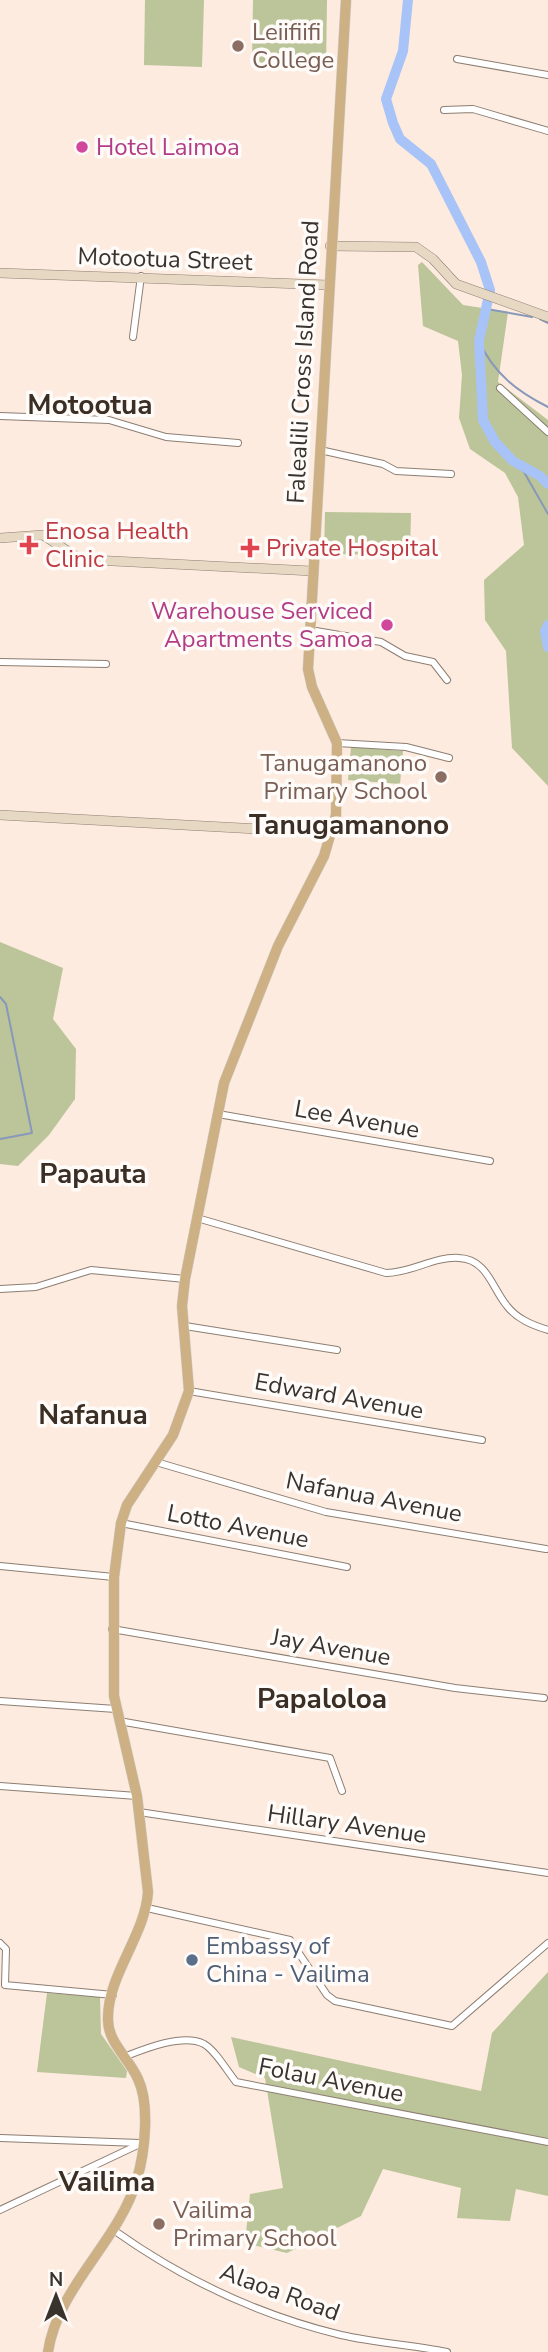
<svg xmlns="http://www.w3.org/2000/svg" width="548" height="2352" font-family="'Nunito Sans',sans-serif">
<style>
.green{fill:#bcc599}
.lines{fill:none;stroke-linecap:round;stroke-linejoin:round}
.stream{stroke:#8798bb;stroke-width:2}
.river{stroke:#a8c3f7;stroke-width:10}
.street-casing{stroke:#8d7e73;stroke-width:8}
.secondary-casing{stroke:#8d7e73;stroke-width:10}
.primary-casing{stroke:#d3d2d1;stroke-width:11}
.street{stroke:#fff;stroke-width:6}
.secondary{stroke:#e6d8c2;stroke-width:9}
.primary{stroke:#cdb185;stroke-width:10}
.education-dot{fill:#8d6e63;stroke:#fffbf9;stroke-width:2.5}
.hotel-dot{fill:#d1479c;stroke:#fffbf9;stroke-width:2.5}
.health-dot{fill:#e0444e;stroke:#fffbf9;stroke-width:2.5}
.service-dot{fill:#5c6f8a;stroke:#fffbf9;stroke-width:2.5}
.labels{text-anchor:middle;stroke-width:7;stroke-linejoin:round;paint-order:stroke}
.education-label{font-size:24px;fill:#785e54;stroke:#fffbf9;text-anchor:start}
.hotel-label{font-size:24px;fill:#b23c85;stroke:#fffbf9;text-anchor:start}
.street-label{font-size:24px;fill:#39332e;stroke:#fffbf9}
.health-label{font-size:24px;fill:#be3a42;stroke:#fffbf9;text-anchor:start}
.service-label{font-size:24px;fill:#4e5e75;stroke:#fffbf9;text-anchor:start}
.quarter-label{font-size:28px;font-weight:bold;fill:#3b2f25;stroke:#fffbf9}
</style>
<rect width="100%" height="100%" fill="#fcebde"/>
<g class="green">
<polygon points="145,0 204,0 202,67 144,65"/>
<polygon points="253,0 327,0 326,66 252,65"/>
<polygon points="422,262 463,305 508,312 498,382 548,420 548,786 512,748 506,651 485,620 484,580 524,545 518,497 505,473 470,449 459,418 462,375 458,341 423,326 418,265"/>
<polygon points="325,512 411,513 410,555 324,554"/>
<polygon points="351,747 403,751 400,784 348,780"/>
<polygon points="0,942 63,968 53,1019 76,1049 75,1099 49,1135 18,1166 0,1164"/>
<polygon points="548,1972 548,2196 516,2189 510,2221 457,2218 461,2188 383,2169 361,2216 287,2253 245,2243 250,2194 283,2188 265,2078 239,2067 231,2037 481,2091 492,2033"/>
<polygon points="47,1993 100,1997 101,2034 127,2071 126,2078 37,2072"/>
</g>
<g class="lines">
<g class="stream">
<polyline points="487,309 532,317"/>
<polyline points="540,319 548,323"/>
<path d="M479,341C494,374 517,391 548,407"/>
<polyline points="513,461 524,472 548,514"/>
<polyline points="0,997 6,1004 32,1133 0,1139"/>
</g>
<g class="river">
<polyline points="408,0 403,51 386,99 393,123 400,139 431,164 481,262 490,290 479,341 483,420 495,442 513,461 540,476 548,484"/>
<polyline points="548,625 545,631 548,647"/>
</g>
<g class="street-casing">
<g id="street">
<polyline points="457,59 548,75"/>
<polyline points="444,110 473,109 548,131"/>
<polyline points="133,337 141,276"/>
<polyline points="500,388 548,432"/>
<polyline points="0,416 109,420 166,437 238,443"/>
<polyline points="320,450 383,464 396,471 451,474"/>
<polyline points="310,630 381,642 405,656 433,662 447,680"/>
<polyline points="0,662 106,664"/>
<polyline points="337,743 406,747 449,758"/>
<polyline points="218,1114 490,1161"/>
<path d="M197,1218L386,1273C411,1273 435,1256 459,1258C487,1259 492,1288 507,1306C517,1319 532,1325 548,1330"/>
<polyline points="0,1289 36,1287 91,1270 185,1279"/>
<polyline points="185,1326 337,1350"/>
<polyline points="189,1391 482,1440"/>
<polyline points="156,1462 326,1512 546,1549"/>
<polyline points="121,1523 347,1567"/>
<polyline points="0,1566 114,1577"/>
<polyline points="112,1629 455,1688 544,1698"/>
<polyline points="0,1701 116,1709"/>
<polyline points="119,1721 330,1758 342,1791"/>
<polyline points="0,1786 137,1796"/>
<polyline points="139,1812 548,1873"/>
<polyline points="147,1908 290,1940 327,1995 335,2001 452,2026 548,1943"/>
<polyline points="0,1943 6,1949 5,1985 113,1995"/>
<path d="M124,2057C144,2049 183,2033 204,2044C216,2051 227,2071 236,2082L548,2142"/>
<polyline points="0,2138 140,2143"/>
<polyline points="0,2210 142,2143"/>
<path d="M115,2231C184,2280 259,2315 341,2335C376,2343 412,2345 447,2352"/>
</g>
</g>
<g class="secondary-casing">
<g id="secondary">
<polyline points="330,246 416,247 433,259 456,284 548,317"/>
<polyline points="0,273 328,285"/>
<polyline points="0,538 43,535 80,559 93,560 312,571"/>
<polyline points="0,815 332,833"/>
</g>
</g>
<g class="primary-casing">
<path id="primary" d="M48,2352C58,2286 119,2242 137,2179C145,2152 150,2104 138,2079C129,2058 107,2042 108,2018C108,1974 145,1936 148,1892L137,1796L114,1696V1577L121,1523L127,1505L173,1435L189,1391L182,1306L185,1279L224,1083L278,946L324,856L336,815L337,743L312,687L308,669L346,0"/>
</g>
<use href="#street" class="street"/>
<use href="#secondary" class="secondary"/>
<use href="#primary" class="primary"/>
</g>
<g class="education-dot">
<circle cx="238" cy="46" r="7"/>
<circle cx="441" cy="777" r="7"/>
<circle cx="159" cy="2224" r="7"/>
</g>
<g class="hotel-dot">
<circle cx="82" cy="147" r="7"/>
<circle cx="387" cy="625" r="7"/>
</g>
<g class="health-dot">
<path d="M25.5 534.5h7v7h7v7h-7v7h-7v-7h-7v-7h7z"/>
<path d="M246.5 537.5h7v7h7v7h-7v7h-7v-7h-7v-7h7z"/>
</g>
<circle class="service-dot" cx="192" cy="1960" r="7"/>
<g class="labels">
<g class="education-label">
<text x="252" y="40">Leiifiifi<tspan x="252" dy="28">College</tspan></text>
<text x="427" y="771" text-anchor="end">Tanugamanono<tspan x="427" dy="28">Primary School</tspan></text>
<text x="173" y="2218">Vailima<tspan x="173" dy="28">Primary School</tspan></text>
</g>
<g class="hotel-label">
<text x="96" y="155">Hotel Laimoa</text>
<text x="373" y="619" text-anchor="end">Warehouse Serviced<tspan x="373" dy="28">Apartments Samoa</tspan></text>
</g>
<g class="street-label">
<text transform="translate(165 259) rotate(2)" y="8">Motootua Street</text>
<text transform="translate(303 362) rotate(-87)" y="8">Falealili Cross Island Road</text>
<text transform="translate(357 1119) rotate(10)" y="8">Lee Avenue</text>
<text transform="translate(339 1396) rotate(10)" y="8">Edward Avenue</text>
<text transform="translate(374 1497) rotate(11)" y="8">Nafanua Avenue</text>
<text transform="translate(238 1526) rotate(11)" y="8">Lotto Avenue</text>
<text transform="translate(331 1647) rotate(10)" y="8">Jay Avenue</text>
<text transform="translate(347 1824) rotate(8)" y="8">Hillary Avenue</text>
<text transform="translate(331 2080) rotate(11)" y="8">Folau Avenue</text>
<text transform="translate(280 2292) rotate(20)" y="8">Alaoa Road</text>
</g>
<g class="health-label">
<text x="45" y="539">Enosa Health<tspan x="45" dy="28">Clinic</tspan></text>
<text x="266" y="556">Private Hospital</text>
</g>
<g class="service-label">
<text x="206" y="1954">Embassy of<tspan x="206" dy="28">China - Vailima</tspan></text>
</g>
<g class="quarter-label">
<text x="90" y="414">Motootua</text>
<text x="349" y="834">Tanugamanono</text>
<text x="93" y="1183">Papauta</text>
<text x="93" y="1424">Nafanua</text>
<text x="322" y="1708">Papaloloa</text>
<text x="107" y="2191">Vailima</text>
</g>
</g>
<g transform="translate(56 2296)" stroke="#fffbf9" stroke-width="5" paint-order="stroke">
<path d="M0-5L12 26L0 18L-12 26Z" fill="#39332e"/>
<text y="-10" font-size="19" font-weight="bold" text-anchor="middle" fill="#39332e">N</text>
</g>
</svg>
